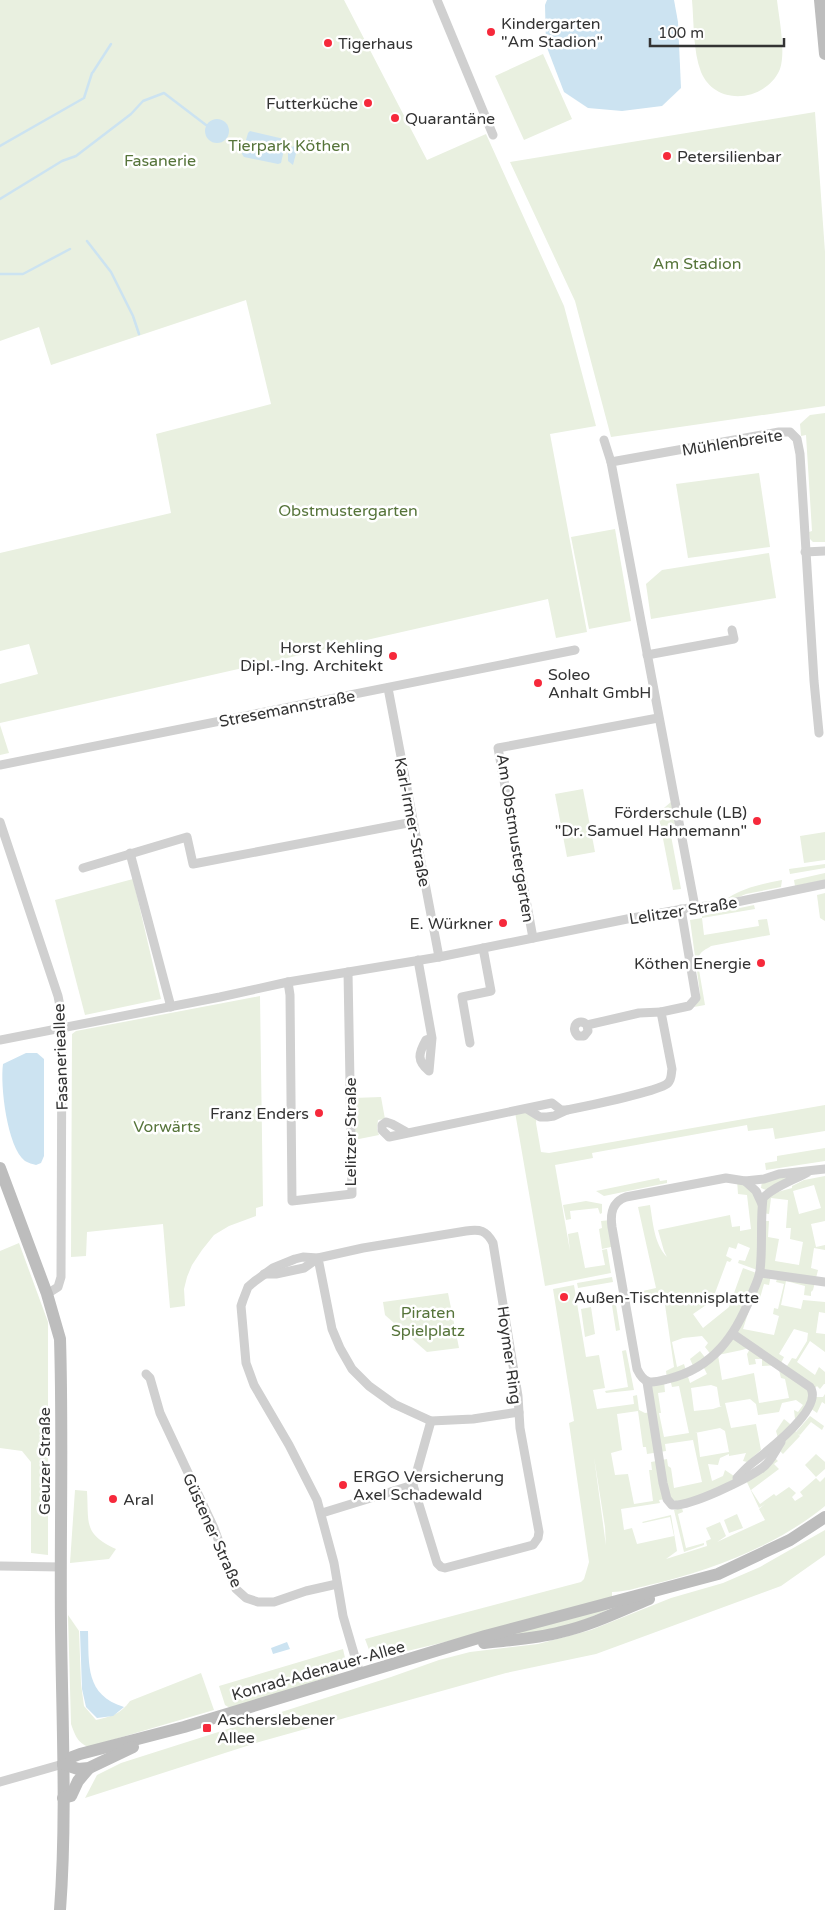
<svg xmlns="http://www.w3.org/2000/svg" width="825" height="1910" font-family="'Varela Round',sans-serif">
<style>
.green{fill:#e9f0e0;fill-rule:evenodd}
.water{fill:#cce3f1}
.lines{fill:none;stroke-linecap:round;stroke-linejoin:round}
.stream{stroke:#cce3f1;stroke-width:2.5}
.minor{stroke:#d0d0d0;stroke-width:9}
.secondary{stroke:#bdbdbd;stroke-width:12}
.poi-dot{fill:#f6293b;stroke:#fff;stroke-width:2}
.labels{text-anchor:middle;stroke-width:5;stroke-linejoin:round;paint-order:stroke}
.poi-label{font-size:16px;fill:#333;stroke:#fff;text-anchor:start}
.park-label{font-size:16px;fill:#56743a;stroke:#fff}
.street-label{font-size:16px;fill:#333;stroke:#fff}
</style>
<rect width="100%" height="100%" fill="#fff"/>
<g class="green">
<polygon points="0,0 344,0 427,160 486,134 564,306 596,426 550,434 587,632 556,638 548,599 0,723 0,684 38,674 29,644 0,651 0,553 171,513 156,434 271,404 246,300 51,365 39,327 0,341"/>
<path d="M692,0H777C779,18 786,52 780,69C767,101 716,108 701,72C693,51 694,23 692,0Z"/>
<polygon points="543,54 572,119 524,140 495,76"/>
<polygon points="815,112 825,252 825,406 611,437 575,301 510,162"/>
<polygon points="825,413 825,542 813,542 810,539 809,532 812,531 806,435 801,436 800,424 810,415"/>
<polygon points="759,473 770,547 688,558 676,484"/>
<polygon points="615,529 631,621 589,629 571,537"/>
<polygon points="769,553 776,598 651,619 646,584 662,570"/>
<polygon points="0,725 9,753 0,755"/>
<polygon points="583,789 595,852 567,857 555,794"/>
<polygon points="671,802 675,824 669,825 681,889 673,890 658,813"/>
<polygon points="825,832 825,860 804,863 800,836"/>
<polygon points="825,864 825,868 790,874 789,869"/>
<polygon points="825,873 825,880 795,886 794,880"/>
<polygon points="133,879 161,999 85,1015 55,900"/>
<path d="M782,880L781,887L746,894L734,899L728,898C745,887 762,884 782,880Z"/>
<polygon points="825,893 825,921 820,918 817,895"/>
<path d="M754,905L755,909L702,918L704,935L759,926L758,920L767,919L770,935L711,946C704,951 698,951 698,964L705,1005L694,1007L699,1001L700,993L690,920L702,918V916Z"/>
<polygon points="260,996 263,1206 256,1208 256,1216 229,1226 214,1235 202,1250 192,1265 187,1277 184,1289 185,1306 170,1308 163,1224 87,1232 86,1256 71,1257 72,1034 76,1031"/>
<polygon points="381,1097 385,1119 378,1120 377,1129 379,1135 354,1140 353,1098"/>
<polygon points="825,1105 825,1131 775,1139 773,1128 748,1131 747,1125 592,1153 593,1158 555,1165 570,1251 568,1234 578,1232 585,1268 605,1265 602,1250 607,1249 611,1273 545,1286 515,1112 526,1110 537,1115 536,1123 541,1152 549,1153"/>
<polygon points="825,1148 825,1161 766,1170 765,1163 777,1161 777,1156"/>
<polygon points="805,1173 766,1190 761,1188 762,1181"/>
<path d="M825,1176V1221L811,1224L816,1247L825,1245V1250L814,1248L811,1268L818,1270L813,1290L811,1292V1296L804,1295L805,1286L786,1281L781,1305L801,1309L803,1300L825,1302V1313L819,1312L816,1333L825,1334V1352L810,1341L797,1362L815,1375L819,1367L825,1372V1384H824L820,1389L817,1386L813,1390L815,1397H823L825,1394V1404L822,1402L817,1413L810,1408L795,1419L794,1410L798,1412L803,1405L796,1400L782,1403L779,1412L758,1415L756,1404L750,1399L725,1403L731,1428L756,1424L761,1450L747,1462L743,1461L746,1453L729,1456V1454L720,1458L718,1465L708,1464L712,1481L723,1476L725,1470L737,1478L686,1503L667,1499L659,1500L660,1503L621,1509L624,1530L632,1528L637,1544L674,1536L670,1517L643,1523L642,1522L671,1515L677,1551L666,1559L707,1546L706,1541L711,1539L706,1528L720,1522L726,1536L717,1542L765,1520L759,1509L765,1504L759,1508L745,1478L775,1458L778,1461L774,1464L779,1469L751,1490L760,1504L774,1494L776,1496L789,1487L796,1493L792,1497L795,1501L803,1496L800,1492L816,1478L820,1482L825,1477V1506C778,1545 708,1572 649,1585C637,1588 624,1592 612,1592V1602L378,1658L371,1655L365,1639L581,1582L584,1579L589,1562L569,1423L574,1421L553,1289L574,1285L586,1357L599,1355L605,1388L593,1390L597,1409L634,1404L633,1396L637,1395L639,1410L645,1413L652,1412L647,1382L664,1381L665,1392L658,1393L661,1413H659L664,1437L689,1433L679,1386L672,1387L670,1379H667L666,1371L674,1367L664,1298L645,1301L643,1291L656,1288L638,1207L650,1205C653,1222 654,1244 667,1257L664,1251L658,1230L730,1215L732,1227L740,1226V1231L751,1229L747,1195L738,1194L737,1180L759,1197L792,1188V1186L804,1180ZM814,1185L821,1208L799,1214L793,1191ZM771,1198L788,1200L786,1228H791L790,1239L803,1242L799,1265L775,1261L779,1239L768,1237L769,1221H762V1213L769,1214ZM738,1243L750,1248L745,1261L739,1260L738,1263L760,1271L759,1274L743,1268L729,1307L703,1328L693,1314L712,1301L727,1261L730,1262L732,1259L726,1256L729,1247L736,1249ZM771,1275L778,1276L776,1282L784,1284L778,1309L774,1308L773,1314L779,1316L774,1335L743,1329L751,1304L758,1305L764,1284L769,1285ZM794,1329L808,1333L807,1341L796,1359L792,1358L785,1369L779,1370L781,1378L785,1379L789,1398L759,1403L754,1373L722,1380L718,1355L742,1350L751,1347L747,1354L749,1365L756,1364L755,1359H762V1366L780,1365L784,1357L779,1354ZM702,1336L708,1343L705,1347L712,1356L707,1360L700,1351L690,1359L694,1368L702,1364L707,1374L690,1383L684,1364L677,1367L672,1342L683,1338ZM711,1385L717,1387L720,1406H722L713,1409L694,1411L691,1388ZM638,1411L643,1447H646L647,1454L666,1451L665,1444L693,1440L702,1482L674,1488L671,1468L668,1466L667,1459L651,1462L652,1470H649L653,1501L634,1504L628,1474L615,1475L611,1453L622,1450L617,1414ZM720,1428L725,1431L729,1452L700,1457L697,1433H695ZM594,1457L605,1527L606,1547V1546Z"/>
<polygon points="659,1178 660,1181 667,1180 667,1183 604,1196 596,1191"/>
<polygon points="586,1201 602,1204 602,1213 600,1214 598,1208 570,1211 571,1219 566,1220 563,1205"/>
<polygon points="611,1220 615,1246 602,1249 599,1229 602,1228 601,1221"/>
<polygon points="19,1243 48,1322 48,1555 31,1553 31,1462 22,1451 0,1448 0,1251"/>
<polygon points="612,1277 613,1282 578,1288 577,1283"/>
<polygon points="448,1293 459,1348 427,1352 385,1315 383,1302"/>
<polygon points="611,1299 615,1299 620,1330 616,1331"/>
<polygon points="591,1307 595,1334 585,1337 581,1309"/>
<polygon points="625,1345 634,1390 606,1393 605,1391 628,1387 622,1351 626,1350"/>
<polygon points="810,1416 824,1426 822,1430 811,1422 800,1435 798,1434 800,1436 783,1454 777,1448 778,1438 776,1431 784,1419 795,1428 794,1429 796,1432"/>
<polygon points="816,1454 825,1462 825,1469 816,1477 805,1465"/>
<path d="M75,1490L87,1491C89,1523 83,1534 116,1549L109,1559L70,1563Z"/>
<polygon points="682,1508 683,1512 678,1514 686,1548 704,1543 704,1545 684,1552 674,1510"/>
<polygon points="737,1514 743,1528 729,1533 724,1520"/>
<polygon points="825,1530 825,1555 781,1586 596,1654 506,1673 259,1742 85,1798 97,1775 121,1763 391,1677 439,1660 470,1652 538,1644 591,1630 671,1598 723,1583 760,1567"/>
<polygon points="637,1597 582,1621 539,1633 487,1640"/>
<path d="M68,1615L79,1631L81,1684L84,1706L96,1720C110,1717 121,1714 130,1701L201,1673L214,1710L88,1747C77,1742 75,1735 71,1724Z"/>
<polygon points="343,1649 346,1662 344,1668 334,1671 335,1675 230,1708 225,1705 219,1686"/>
</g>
<g class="water">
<polygon points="547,0 674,0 678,22 681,88 662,106 622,111 588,108 564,92 546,45 545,5"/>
<circle cx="217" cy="131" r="12"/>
<polygon points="250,131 284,139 286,141 281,163 278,164 244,157 242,154 248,133"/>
<polygon points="294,146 298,146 293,165 288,161 288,149"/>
<path d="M26,1053H37L44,1059V1156L41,1163L36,1165C33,1164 28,1163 25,1161C7,1147 0,1085 3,1064Z"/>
<path d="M80,1631H88C89,1665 85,1695 124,1707L113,1716L97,1718L86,1707L82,1689Z"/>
<polygon points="287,1642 290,1649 273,1654 271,1648"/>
</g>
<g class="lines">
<g class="stream">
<polyline points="93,72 111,44"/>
<polyline points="0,146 84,98 92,73"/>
<polyline points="0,199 62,161 76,156 131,114 143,101 164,93 206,125"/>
<polyline points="87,241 111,272 133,316 139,334"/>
<polyline points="0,274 23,274 70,249"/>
</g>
<g class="minor">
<polyline points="437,0 493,135"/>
<polyline points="604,440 611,462 695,907"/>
<polyline points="611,462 779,432 790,432 797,439 800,454 814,681 819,733"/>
<polyline points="805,552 825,551"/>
<polyline points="647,655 734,639 732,630"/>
<polyline points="388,688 439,957"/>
<polyline points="0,765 575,650"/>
<polyline points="0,822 58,996 62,1016 61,1277 58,1287 47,1294"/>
<polyline points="130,853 171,1007"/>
<polyline points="83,868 187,837 193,864 413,822"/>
<polyline points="533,938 498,748 658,718"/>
<path d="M418,960L432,1038L426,1040C418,1054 417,1061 429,1071L432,1038"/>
<polyline points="288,982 290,995 292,1201 352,1194 348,972"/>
<path d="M587,1025L588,1031L584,1036H578C569,1027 579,1017 587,1025L639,1013L661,1012"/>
<polyline points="0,1040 220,997 288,982 439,957 632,918 695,907 722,905 825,884"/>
<polyline points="470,1043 462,997 491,991 483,948"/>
<path d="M527,1109L540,1117H547L554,1116L567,1110C582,1107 660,1091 668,1083C672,1079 671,1074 672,1069L661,1012L689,1006L696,998L681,909"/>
<polyline points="408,1133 392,1124 386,1122 382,1125 382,1130 389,1137 552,1103 561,1110 567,1110"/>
<path d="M808,1172C794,1180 773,1187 763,1198C760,1222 763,1246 760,1271C759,1279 754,1288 751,1296C735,1336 713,1368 668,1379C652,1383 645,1386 637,1369L612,1227C610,1213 612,1202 626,1197L726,1178L745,1181L764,1179L779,1174L825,1169"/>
<polyline points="745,1181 756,1191 762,1204"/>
<path d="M318,1258L332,1329L340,1348L352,1369L369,1386L394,1404L431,1421L473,1419L519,1412L518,1396L493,1243C486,1230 480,1229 466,1231L363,1248L318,1258L303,1257L295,1259L273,1268L255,1281L248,1287L243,1300L241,1306L246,1363L254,1385L289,1445L317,1500L334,1563L343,1616L360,1674"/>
<polyline points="760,1273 825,1282"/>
<polyline points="264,1274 276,1274 304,1268 318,1258"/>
<path d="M733,1334L810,1387C825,1408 765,1453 751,1464C746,1468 742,1473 737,1478"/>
<polyline points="146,1374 150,1378 160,1413 214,1528 236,1589 246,1598 258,1602 274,1602 306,1591 337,1584"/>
<path d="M647,1382L663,1483L667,1499L672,1505C690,1507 747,1479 762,1468C771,1462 775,1451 781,1442"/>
<polyline points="431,1421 413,1485 437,1563 441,1567 445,1568 533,1545 538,1538 539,1532 520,1428 519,1412"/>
<polyline points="322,1513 413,1485"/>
<polyline points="0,1566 61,1567"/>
<polyline points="0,1782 63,1764"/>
</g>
<g class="secondary">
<polyline points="820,0 825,54"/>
<path d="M0,1168L47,1294L60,1339C63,1435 60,1531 61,1626C62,1721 67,1816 60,1910"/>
<path d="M484,1643C510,1640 535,1639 561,1632C592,1625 620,1611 649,1599"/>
<polyline points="63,1764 72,1757 80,1754 184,1727 485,1636 718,1574 790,1540 825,1517"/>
<polyline points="63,1764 78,1769 89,1768 133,1747"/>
<polyline points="63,1798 71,1796 78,1781 89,1768"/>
</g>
</g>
<g class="poi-dot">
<circle cx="491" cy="32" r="5"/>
<circle cx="328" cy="43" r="5"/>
<circle cx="368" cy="103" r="5"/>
<circle cx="395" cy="118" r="5"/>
<circle cx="667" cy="156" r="5"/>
<circle cx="393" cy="656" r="5"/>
<circle cx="538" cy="683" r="5"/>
<circle cx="757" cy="821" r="5"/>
<circle cx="503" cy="923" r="5"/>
<circle cx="761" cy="963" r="5"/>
<circle cx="319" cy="1113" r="5"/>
<circle cx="564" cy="1297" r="5"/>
<circle cx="343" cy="1485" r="5"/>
<circle cx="113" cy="1499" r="5"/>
<rect x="202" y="1723" width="10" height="10" rx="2.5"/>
</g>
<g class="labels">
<g class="poi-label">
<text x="501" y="29">Kindergarten<tspan x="501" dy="18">"Am Stadion"</tspan></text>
<text x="338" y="49">Tigerhaus</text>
<text x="358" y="109" text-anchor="end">Futterküche</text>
<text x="405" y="124">Quarantäne</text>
<text x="677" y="162">Petersilienbar</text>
<text x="383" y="653" text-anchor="end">Horst Kehling<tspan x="383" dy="18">Dipl.-Ing. Architekt</tspan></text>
<text x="548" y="680">Soleo<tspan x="548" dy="18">Anhalt GmbH</tspan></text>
<text x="747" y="818" text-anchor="end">Förderschule (LB)<tspan x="747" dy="18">"Dr. Samuel Hahnemann"</tspan></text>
<text x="493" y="929" text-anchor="end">E. Würkner</text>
<text x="751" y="969" text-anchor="end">Köthen Energie</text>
<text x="309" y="1119" text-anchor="end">Franz Enders</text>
<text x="574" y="1303">Außen-Tischtennisplatte</text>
<text x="353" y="1482">ERGO Versicherung<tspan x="353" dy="18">Axel Schadewald</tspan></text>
<text x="123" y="1505">Aral</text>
<text x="217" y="1725">Ascherslebener<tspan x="217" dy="18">Allee</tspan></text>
</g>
<g class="park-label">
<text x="289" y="151">Tierpark Köthen</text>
<text x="160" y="166">Fasanerie</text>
<text x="697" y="269">Am Stadion</text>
<text x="348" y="516">Obstmustergarten</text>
<text x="167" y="1132">Vorwärts</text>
<text x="428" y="1318">Piraten<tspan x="428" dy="18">Spielplatz</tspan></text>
</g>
<g class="street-label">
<text transform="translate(732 442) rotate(-9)" y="6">Mühlenbreite</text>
<text transform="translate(287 708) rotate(-11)" y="6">Stresemannstraße</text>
<text transform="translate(413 822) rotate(79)" y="6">Karl-Irmer-Straße</text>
<text transform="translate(516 838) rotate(81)" y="6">Am Obstmustergarten</text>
<text transform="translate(683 910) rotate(-9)" y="6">Lelitzer Straße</text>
<text transform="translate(60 1057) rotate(-92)" y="6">Fasanerieallee</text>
<text transform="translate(350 1132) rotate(-90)" y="6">Lelitzer Straße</text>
<text transform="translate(510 1355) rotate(82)" y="6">Hoymer Ring</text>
<text transform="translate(44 1461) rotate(-90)" y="6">Geuzer Straße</text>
<text transform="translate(213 1530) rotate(66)" y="6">Güstener Straße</text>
<text transform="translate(318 1670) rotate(-16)" y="6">Konrad-Adenauer-Allee</text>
</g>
</g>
<path d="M650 38v8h134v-8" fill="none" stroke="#333333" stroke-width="2.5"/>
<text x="658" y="38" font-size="15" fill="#333333" stroke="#ffffff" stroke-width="4" paint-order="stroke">100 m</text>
</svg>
